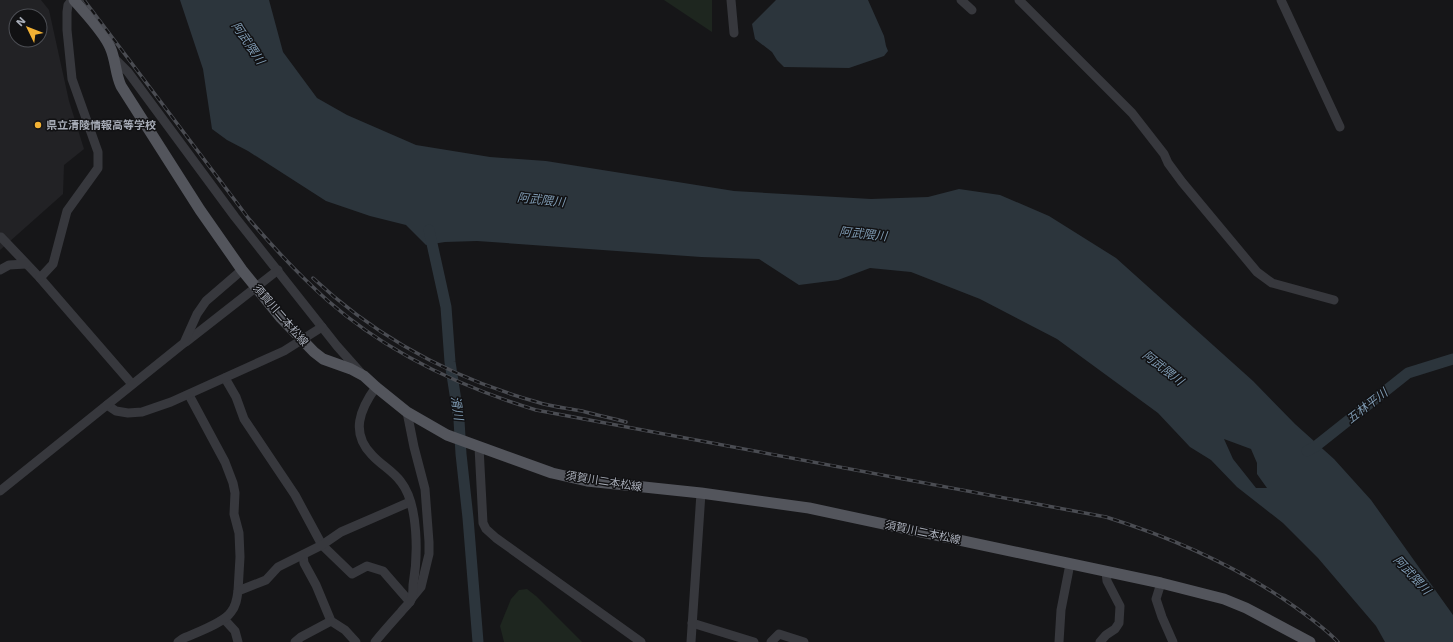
<svg xmlns="http://www.w3.org/2000/svg" width="1453" height="642" font-family="'Work Sans','Noto Sans JP',sans-serif">
<style>
.built{fill:#222225;fill-rule:evenodd}
.green{fill:#1e261f}
.water{fill:#2c353c;fill-rule:evenodd}
.lines{fill:none;stroke-linecap:round;stroke-linejoin:round}
.river{stroke:#2c353c;stroke-width:11}
.minor{stroke:#37383d;stroke-width:9}
.major{stroke:#53555c;stroke-width:11}
.rail-casing{stroke:#4a4c52;stroke-width:3.5}
.rail{stroke:#111113;stroke-width:2;stroke-dasharray:6;stroke-linecap:butt}
.poi-dot{fill:#f2b134;stroke:#111113;stroke-width:1.5}
.labels{text-anchor:middle;stroke-width:3;stroke-linejoin:round;paint-order:stroke}
.poi-label{font-size:11px;font-weight:bold;fill:#a8adb8;stroke:#111113;text-anchor:start}
.street-label{font-size:11px;fill:#a8adb8;stroke:#111113}
.water-label{font-size:12px;font-style:italic;fill:#7f9bb3;stroke:#111113}
</style>
<rect width="100%" height="100%" fill="#161618"/>
<path class="built" d="M0,0H41L49,10L69,101L84,149L64,165L63,194L0,250ZM16,16H40V40H16Z"/>
<g class="green">
<polygon points="664,0 712,0 712,32"/>
<polygon points="527,589 536,596 582,642 504,642 500,626 511,599 519,590"/>
</g>
<g class="water">
<path d="M180,0H269L283,52L317,98L347,115L416,145L490,157L546,161L734,191L871,199L928,197L959,189L1000,195L1049,216L1116,258L1253,381L1295,424L1334,459L1371,500L1453,615V642H1385L1376,626L1318,558L1283,523L1237,487L1211,460L1190,447L1158,413L1057,339L980,299L911,272L870,268L838,280L799,285L759,259L701,257L477,241L445,242L426,245L406,225L370,216L326,201L248,151L227,140L212,129L203,69ZM1224,439L1251,449L1257,463V474L1267,488H1256L1233,459Z"/>
<polygon points="776,0 868,0 884,36 886,46 888,51 884,56 849,68 784,67 777,60 772,52 755,39 752,24"/>
</g>
<g class="lines">
<g class="river">
<polyline points="429,230 446,307 450,362 459,420 461,454 468,518 478,642"/>
<polyline points="1307,451 1316,446 1408,373 1453,359"/>
</g>
<g class="minor">
<polyline points="731,0 734,33"/>
<polyline points="961,0 972,10"/>
<polyline points="1019,0 1132,113 1164,154 1168,163 1182,182 1257,272 1272,283 1334,300"/>
<polyline points="1281,0 1340,127"/>
<polyline points="113,57 128,72 235,217 337,346 361,373"/>
<polyline points="1,237 40,278 132,384"/>
<polyline points="0,270 9,265 26,264"/>
<polyline points="40,278 53,264 67,211 98,168 98,152 72,79 67,30 67,12 68,5 72,0"/>
<polyline points="186,342 278,270"/>
<polyline points="225,378 236,397 244,419 295,495 322,545 352,574 367,566 383,571 410,602"/>
<polyline points="189,395 225,462 233,483 235,493 234,514 239,533 240,557 238,591"/>
<polyline points="107,405 116,411 128,413 142,412 171,402 284,351 322,327"/>
<polyline points="407,412 414,447 425,489 429,542 429,554 421,587 412,598"/>
<polyline points="479,447 483,523 486,529 496,538 641,642"/>
<polyline points="0,491 184,343 197,314 206,301 242,270"/>
<polyline points="303,555 304,563 316,585 331,621 345,630 356,642"/>
<polyline points="1161,583 1156,599 1162,617 1173,642"/>
<polyline points="224,619 235,631 238,642"/>
<polyline points="692,623 754,642"/>
<path d="M178,642L182,639C195,633 224,623 231,612C236,606 237,599 238,591L266,580L278,567L322,545L341,532L410,502"/>
<polyline points="295,642 301,637 331,621"/>
<path d="M375,642C383,632 392,622 401,612C404,608 409,604 411,600C413,596 413,590 413,585C418,557 419,505 401,482C393,471 381,465 372,455C350,433 360,409 376,387"/>
<polyline points="691,642 701,493"/>
<polyline points="771,642 779,634 804,642"/>
<polyline points="1059,642 1061,610 1070,564"/>
<polyline points="1100,642 1106,635 1115,629 1119,623 1120,606 1107,581 1106,572"/>
</g>
<path class="major" d="M74,0C85,13 103,31 110,47C116,60 115,73 121,86L200,210L242,270L281,318L314,352L323,359L351,369L364,376L376,387L407,412L447,435L552,473L587,481L701,493L809,508L1161,583L1224,599L1246,608L1310,642"/>
<g class="rail-casing">
<g id="rail">
<path d="M84,0L249,219C273,247 299,275 327,300C386,352 461,387 536,410L1106,517C1173,538 1237,566 1295,607C1310,618 1326,629 1338,642"/>
<path d="M313,278C377,338 452,378 537,402C552,407 567,408 582,411C596,415 611,418 626,422"/>
</g>
</g>
<use href="#rail" class="rail"/>
</g>
<circle class="poi-dot" cx="38" cy="125" r="4"/>
<g class="labels">
<g class="poi-label">
<text x="46" y="129">県立清陵情報高等学校</text>
</g>
<g class="street-label">
<text transform="translate(281 315) rotate(49)" y="4">須賀川二本松線</text>
<text transform="translate(604 481) rotate(9)" y="4">須賀川二本松線</text>
<text transform="translate(923 532) rotate(12)" y="4">須賀川二本松線</text>
</g>
<g class="water-label">
<text transform="translate(248 43) rotate(56)" y="4">阿武隈川</text>
<text transform="translate(541 200) rotate(6)" y="4">阿武隈川</text>
<text transform="translate(863 234) rotate(6)" y="4">阿武隈川</text>
<text transform="translate(1163 368) rotate(38)" y="4">阿武隈川</text>
<text transform="translate(1367 406) rotate(-38)" y="4">五林平川</text>
<text transform="translate(457 408) rotate(81)" y="4">滑川</text>
<text transform="translate(1412 575) rotate(47)" y="4">阿武隈川</text>
</g>
</g>
<g transform="translate(28 28) rotate(313)"><circle r="19" fill="#111113" stroke="#4d4f55"/>
<path d="M0-3L7 15L0 10L-7 15Z" fill="#f2b134"/>
<text y="-6" font-size="11" font-weight="bold" text-anchor="middle" fill="#a8adb8">N</text>
</g>
</svg>
